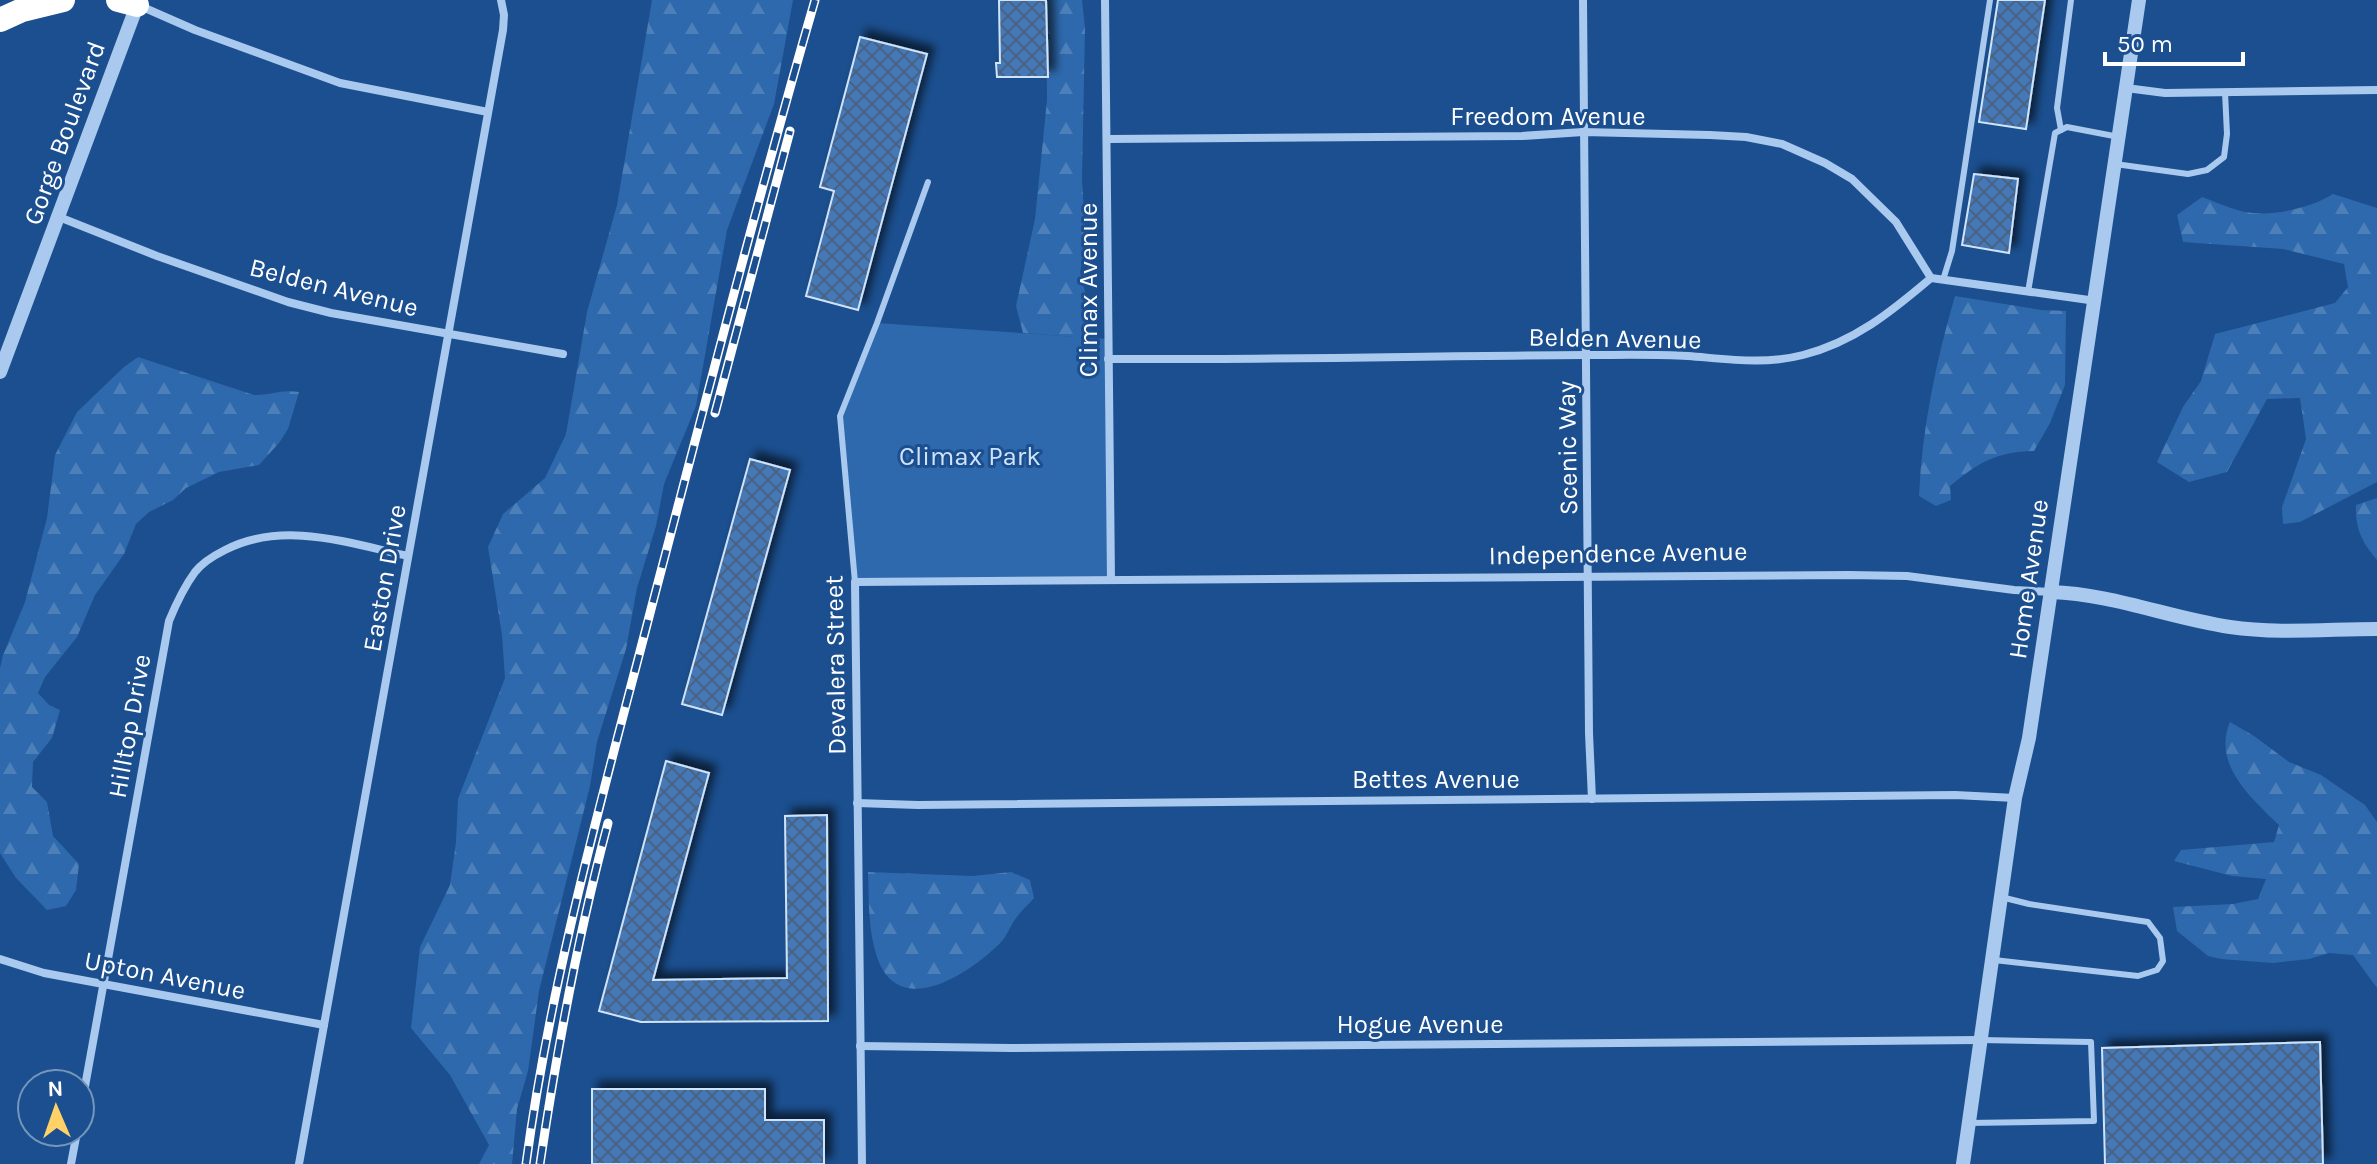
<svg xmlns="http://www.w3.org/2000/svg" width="2377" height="1164" font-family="Karla,sans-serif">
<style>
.green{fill:#2e69ad}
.forest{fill:url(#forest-firs)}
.building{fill:url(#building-cross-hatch);stroke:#cfe3fa;stroke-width:2;filter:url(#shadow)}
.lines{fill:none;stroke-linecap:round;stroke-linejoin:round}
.service{stroke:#a9c9ee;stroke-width:6}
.minor{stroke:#a9c9ee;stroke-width:8}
.tertiary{stroke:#a9c9ee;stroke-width:14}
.motorway{stroke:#fff;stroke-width:24}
.rail-casing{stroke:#fff;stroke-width:9}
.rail{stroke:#1b4f8f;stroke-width:6;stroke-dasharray:18;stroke-linecap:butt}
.labels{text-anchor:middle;stroke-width:6;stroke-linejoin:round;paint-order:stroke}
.street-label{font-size:26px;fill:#fff;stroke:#1b4f8f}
.park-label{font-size:26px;fill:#cfe3fa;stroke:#1b4f8f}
</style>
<defs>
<pattern id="forest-firs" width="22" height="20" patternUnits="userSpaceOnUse" patternTransform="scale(2)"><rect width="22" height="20" fill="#2e69ad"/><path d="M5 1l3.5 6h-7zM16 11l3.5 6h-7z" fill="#4d80b9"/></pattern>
<pattern id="building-cross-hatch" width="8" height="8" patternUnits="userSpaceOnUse" patternTransform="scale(2)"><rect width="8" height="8" fill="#4478b7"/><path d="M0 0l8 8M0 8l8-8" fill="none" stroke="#486282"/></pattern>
<filter id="shadow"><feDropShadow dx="7" dy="-7" stdDeviation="4" flood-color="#0009"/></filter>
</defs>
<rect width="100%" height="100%" fill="#1b4f8f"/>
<polygon class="green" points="877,323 1108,339 1111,580 855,582 840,416"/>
<g class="forest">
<polygon points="652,0 793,0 774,104 727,230 696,406 664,484 656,526 637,588 626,649 597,742 590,786 539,991 528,1071 517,1109 512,1164 479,1164 489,1145 450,1075 411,1028 420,947 450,885 456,842 458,799 505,678 502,635 488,547 503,514 545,478 566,434 587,312 617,205"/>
<polygon points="1046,0 1082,0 1085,28 1082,179 1086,245 1080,272 1092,319 1088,338 1023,333 1016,306 1035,219 1047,100"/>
<path d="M2333,194L2377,208V482L2300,522L2283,524L2282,507L2306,439L2300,398L2267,399L2227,472L2189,482L2157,462L2183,407L2201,381L2215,334L2335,303L2348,287L2344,264L2283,249L2183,242L2177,215L2202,197C2216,202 2231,209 2245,212C2271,217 2311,208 2333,194Z"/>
<path d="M1955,296L2041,310L2066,311L2065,385L2050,423L2034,451C1996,452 1979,462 1950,486L1951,500L1936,506L1919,496C1922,428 1936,361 1955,296Z"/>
<path d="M138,357L254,395C270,395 283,389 299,392L288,429L279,443L259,465L219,472L186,488L173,500L149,512L136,524L124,554L95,595L77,637L45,677L38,693L49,705L60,710L52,738L33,762L32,787L47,802L53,836L79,864L76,890L66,906L47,910L16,878L0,853V668L3,655L25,602L47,518L55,455L77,412L124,367Z"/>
<path d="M2377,498V560C2362,542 2355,529 2356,505Z"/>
<path d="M2230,722L2254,736L2289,762L2321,775L2365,805L2377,822V988L2353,955L2329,953L2309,959L2273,963L2221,959L2208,956L2177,931L2173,907L2233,904L2258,899L2266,879L2232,876L2174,861L2181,850L2274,842L2279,825C2251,798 2212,764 2230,722Z"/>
<path d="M868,872L973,876L1011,872L1030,880L1034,898C1027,906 1019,913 1014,921C1009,928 1007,936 1001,942C972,972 899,1022 877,957C868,930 869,901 868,872Z"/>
</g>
<g class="building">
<polygon points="999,0 1046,0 1048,77 997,77 996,63 1000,63"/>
<polygon points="1998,0 2045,0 2026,129 1979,122"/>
<polygon points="860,37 927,54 858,310 806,296 834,191 820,187"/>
<polygon points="1974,174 2018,179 2009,253 1962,245"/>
<polygon points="750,459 790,470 722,715 682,704"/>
<polygon points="666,761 709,773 653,980 787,978 785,816 827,815 828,1021 641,1022 599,1011"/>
<polygon points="2320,1042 2323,1164 2105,1164 2102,1048"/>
<polygon points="592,1089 765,1089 765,1120 824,1120 824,1164 592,1164"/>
</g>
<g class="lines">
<g class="service">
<polyline points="2061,130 2057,108 2071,0"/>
<polyline points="2115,164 2188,174 2207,170 2224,157 2227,134 2225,92"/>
<polyline points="1943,280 1952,251 1990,0"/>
<polyline points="2028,292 2055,133 2067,127 2119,137"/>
<polyline points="855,582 840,416 877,323 928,182"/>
<polyline points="1994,960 2138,976 2157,970 2163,961 2160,938 2148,922 2029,904 2001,897"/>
<polyline points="1968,1123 2094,1121 2091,1042 1980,1040"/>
</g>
<g class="minor">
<polyline points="1105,0 1111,580"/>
<polyline points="1583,0 1589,733 1592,799"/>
<polyline points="138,5 195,30 340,83 488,112"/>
<polyline points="2126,88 2165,93 2377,90"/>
<polyline points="1108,139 1522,136 1583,132 1710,135 1746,137 1782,144 1825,163 1852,179 1896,222 1931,278"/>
<polyline points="59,217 157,256 288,302 331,313 563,354"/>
<path d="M1108,359C1267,360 1426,356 1586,355C1620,355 1655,354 1688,356C1727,359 1764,365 1803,355C1854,342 1891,312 1931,278L2096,301"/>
<polyline points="857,803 918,805 1955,795 2015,798"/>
<polyline points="0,959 44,973 324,1025"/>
<polyline points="860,1046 1011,1048 1980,1040"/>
<path d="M80,1114L169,621C176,604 184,587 195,572C202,563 215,555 225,550C283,520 348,543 408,556"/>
<polyline points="71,1164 77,1132"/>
<polyline points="299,1164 503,30 504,15 501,0"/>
<polyline points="862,1164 855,582 1849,575 1907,576 2014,590 2051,592"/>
</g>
<g class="tertiary">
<polyline points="0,372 139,0"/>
<path d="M2051,592C2112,594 2170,618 2230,627C2278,634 2329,629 2377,629"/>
<polyline points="1963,1164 2015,798 2029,738 2139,0"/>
</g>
<g class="motorway">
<polyline points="118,0 137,5"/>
<polyline points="0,20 22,10 63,0"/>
</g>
<g class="rail-casing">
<g id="rail">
<polyline points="715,413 790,131"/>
<path d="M526,1164C551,978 602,798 649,617C703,411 756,205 815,0"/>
<path d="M540,1164C557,1049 578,935 608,823"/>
</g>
</g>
<use href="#rail" class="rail"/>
</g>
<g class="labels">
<g class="street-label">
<text x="1548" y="125">Freedom Avenue</text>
<text transform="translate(64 133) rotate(-70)" y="9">Gorge Boulevard</text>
<text transform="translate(334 287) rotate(14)" y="9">Belden Avenue</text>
<text transform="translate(1088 290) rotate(-90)" y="9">Climax Avenue</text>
<text transform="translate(1615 338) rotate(1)" y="9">Belden Avenue</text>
<text transform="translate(1567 448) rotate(-91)" y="9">Scenic Way</text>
<text transform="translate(1618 553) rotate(-1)" y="9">Independence Avenue</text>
<text transform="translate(384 578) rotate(-80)" y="9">Easton Drive</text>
<text transform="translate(2028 579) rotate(-82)" y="9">Home Avenue</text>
<text transform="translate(835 665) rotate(-91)" y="9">Devalera Street</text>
<text transform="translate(129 726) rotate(-80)" y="9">Hilltop Drive</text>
<text x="1436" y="788">Bettes Avenue</text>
<text transform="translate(165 975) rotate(11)" y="9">Upton Avenue</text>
<text x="1420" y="1033">Hogue Avenue</text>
</g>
<g class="park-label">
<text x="970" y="465">Climax Park</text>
</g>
</g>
<g transform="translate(56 1108) rotate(358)"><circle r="38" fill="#1b4f8f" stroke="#7695bc" stroke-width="2"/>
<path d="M0-6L14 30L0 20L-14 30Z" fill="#ffd166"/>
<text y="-12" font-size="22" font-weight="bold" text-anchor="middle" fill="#ffffff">N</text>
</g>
<path d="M2105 52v12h138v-12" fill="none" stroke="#ffffff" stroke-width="4"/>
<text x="2117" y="52" font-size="24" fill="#ffffff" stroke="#1b4f8f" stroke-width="6" paint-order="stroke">50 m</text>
</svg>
